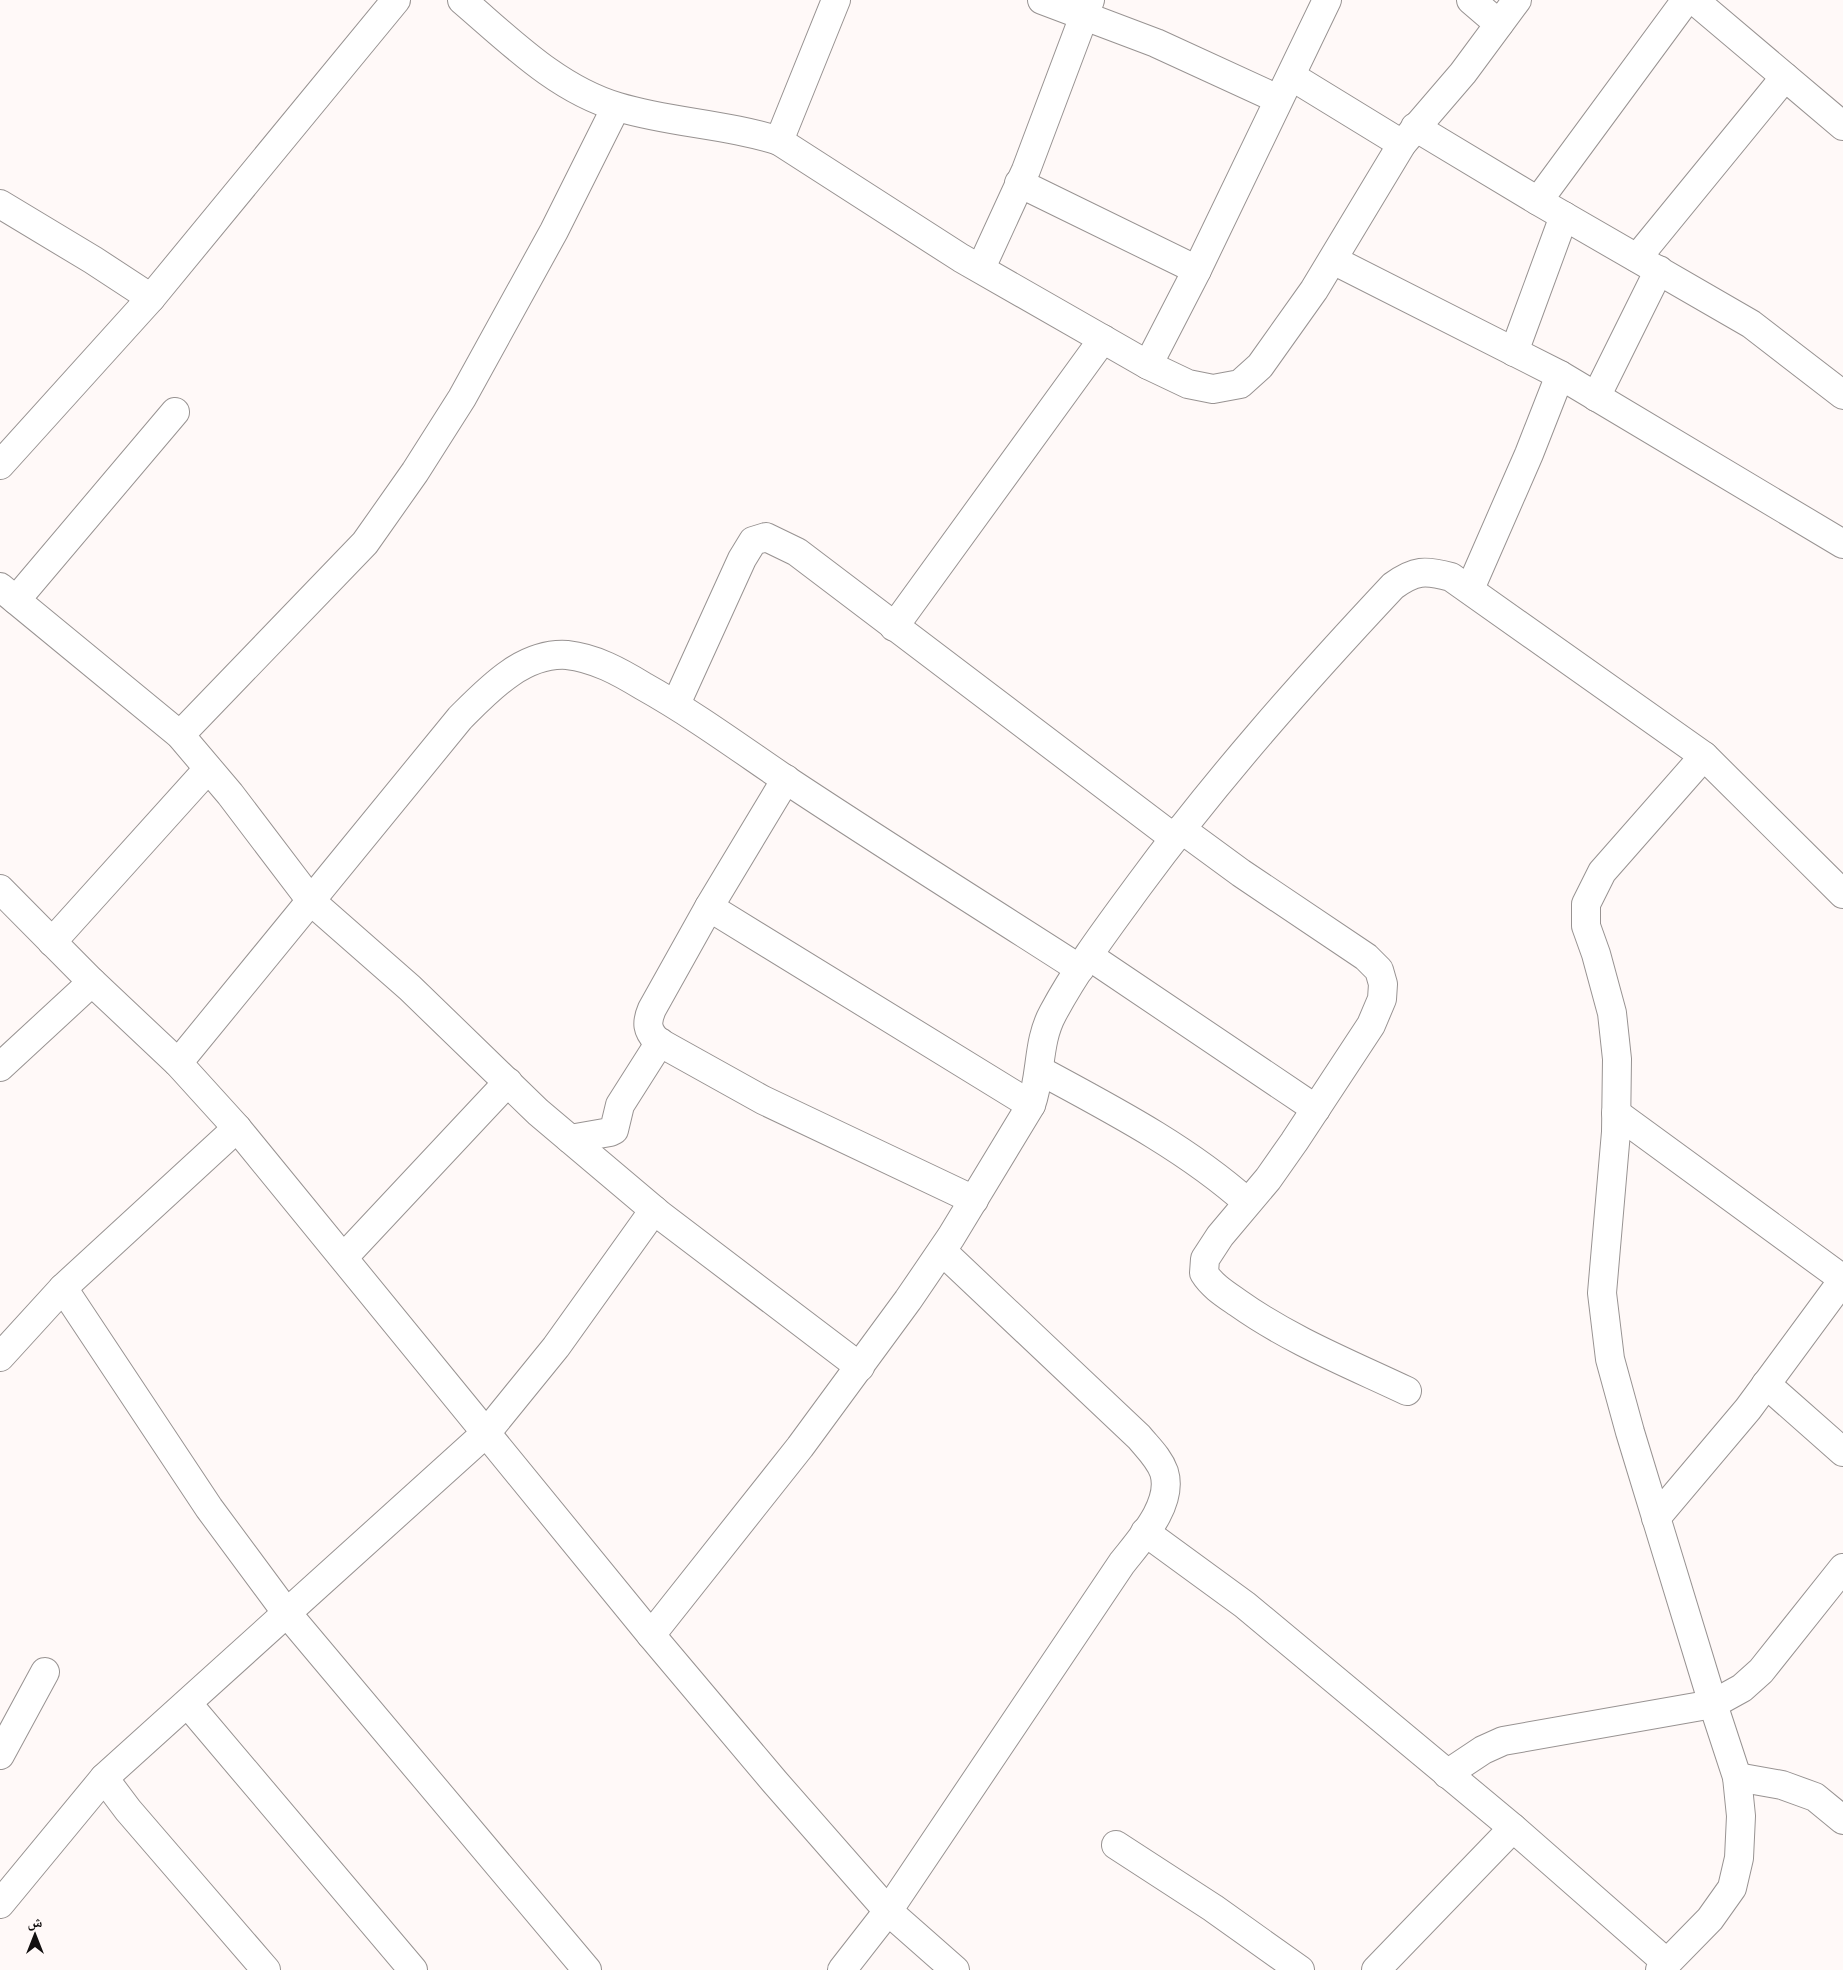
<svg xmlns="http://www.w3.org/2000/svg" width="1843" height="1970" font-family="Mulish,'Noto Naskh Arabic',sans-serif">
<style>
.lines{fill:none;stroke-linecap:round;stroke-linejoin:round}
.street-casing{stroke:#989392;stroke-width:30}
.street{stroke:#fff;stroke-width:28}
</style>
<rect width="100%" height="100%" fill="#fff9f8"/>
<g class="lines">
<g class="street-casing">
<g id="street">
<path d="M462,0C510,41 557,89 618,107C671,123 727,124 779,141L961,258L1148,365L1188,384L1213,389L1240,384L1260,366L1314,290L1402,144L1463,73L1517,0"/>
<polyline points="1042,0 1156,43 1278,99"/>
<polyline points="1471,0 1499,24"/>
<polyline points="1694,0 1843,126"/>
<polyline points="1291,76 1402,144"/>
<polyline points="1415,127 1538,201 1751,324 1843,395"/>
<polyline points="779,141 836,0"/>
<polyline points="1019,183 1197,270"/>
<polyline points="1538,201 1686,0"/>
<polyline points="0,204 93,260 151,298"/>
<polyline points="1637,258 1785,77"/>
<polyline points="1333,260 1560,375 1843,544"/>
<polyline points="981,268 1026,170 1090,0"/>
<polyline points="1514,352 1564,216"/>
<polyline points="1148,365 1197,270 1327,0"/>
<polyline points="1596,397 1659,270"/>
<polyline points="0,465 151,298 396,0"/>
<polyline points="0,587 180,735 230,794 312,902 410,988 538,1112 660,1215 860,1367"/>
<polyline points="1470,589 1529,454 1560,375"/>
<polyline points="16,600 175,412"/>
<polyline points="894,627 1103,339"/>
<polyline points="676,704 742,559 753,541 766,537 797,552 1174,838"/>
<polyline points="180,735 365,543 415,472 462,398 554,231 616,107"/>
<path d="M786,779L709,907L652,1009C646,1023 647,1030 657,1041L763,1100L974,1200"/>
<path d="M1181,829L1241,873L1366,957L1379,970L1383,984L1382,999L1371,1025L1294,1142L1268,1179L1220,1236L1205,1259L1204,1273C1212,1286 1225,1294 1238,1303C1290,1340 1350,1364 1407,1391"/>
<polyline points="0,889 92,982 178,1063 237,1128 651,1635 774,1781 888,1911 955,1970"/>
<polyline points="709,907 1031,1105"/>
<polyline points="52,942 208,769"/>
<polyline points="1089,956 1316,1109"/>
<path d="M178,1063L460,718C488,690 523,652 567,655C595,658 620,672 643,686C693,714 738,747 785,779C883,844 982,906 1080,969"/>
<polyline points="0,1067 92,982"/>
<path d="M1039,1070C1111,1109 1185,1147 1247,1202"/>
<polyline points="1616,1113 1843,1279"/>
<polyline points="570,1139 610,1132 614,1130 620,1105 660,1042"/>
<polyline points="344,1257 508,1082"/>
<polyline points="63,1288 209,1508 286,1612 587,1970"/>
<polyline points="0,1357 63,1288 237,1128"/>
<polyline points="1766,1384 1843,1452"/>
<polyline points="1656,1518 1748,1409 1843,1280"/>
<polyline points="1145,1532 1245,1605 1513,1828 1667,1963"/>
<path d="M651,1635L800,1447L908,1300L951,1237L1031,1105C1042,1075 1037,1042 1053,1013C1077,968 1109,926 1139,885C1217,779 1303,682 1393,586C1415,570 1425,570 1451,577L1704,756L1843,894"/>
<polyline points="188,1704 413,1970"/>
<polyline points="0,1755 45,1672"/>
<polyline points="1447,1774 1483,1750 1503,1741 1713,1704 1742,1688 1761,1671 1843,1568"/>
<polyline points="1737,1777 1782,1785 1815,1797 1843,1820"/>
<polyline points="104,1778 128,1810 266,1970"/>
<polyline points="1116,1845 1213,1908 1300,1970"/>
<polyline points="0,1904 104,1778 487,1432 556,1347 654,1210"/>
<path d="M842,1970L888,1911L1122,1563C1140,1540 1174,1504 1164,1472C1159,1458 1148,1448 1139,1437L942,1251"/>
<polyline points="1376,1970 1513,1828"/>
<polyline points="1660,1970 1710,1919 1732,1888 1739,1858 1741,1816 1737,1777 1713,1704 1630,1432 1610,1359 1602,1293 1616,1132 1617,1059 1612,1013 1596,954 1586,926 1586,904 1602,872 1704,756"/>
</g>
</g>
<use href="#street" class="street"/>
</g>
<g transform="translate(35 1935)" stroke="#fff9f8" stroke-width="4" paint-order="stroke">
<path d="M0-4L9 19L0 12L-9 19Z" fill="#121010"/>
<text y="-8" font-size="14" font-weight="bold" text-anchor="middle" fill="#121010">ش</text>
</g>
</svg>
